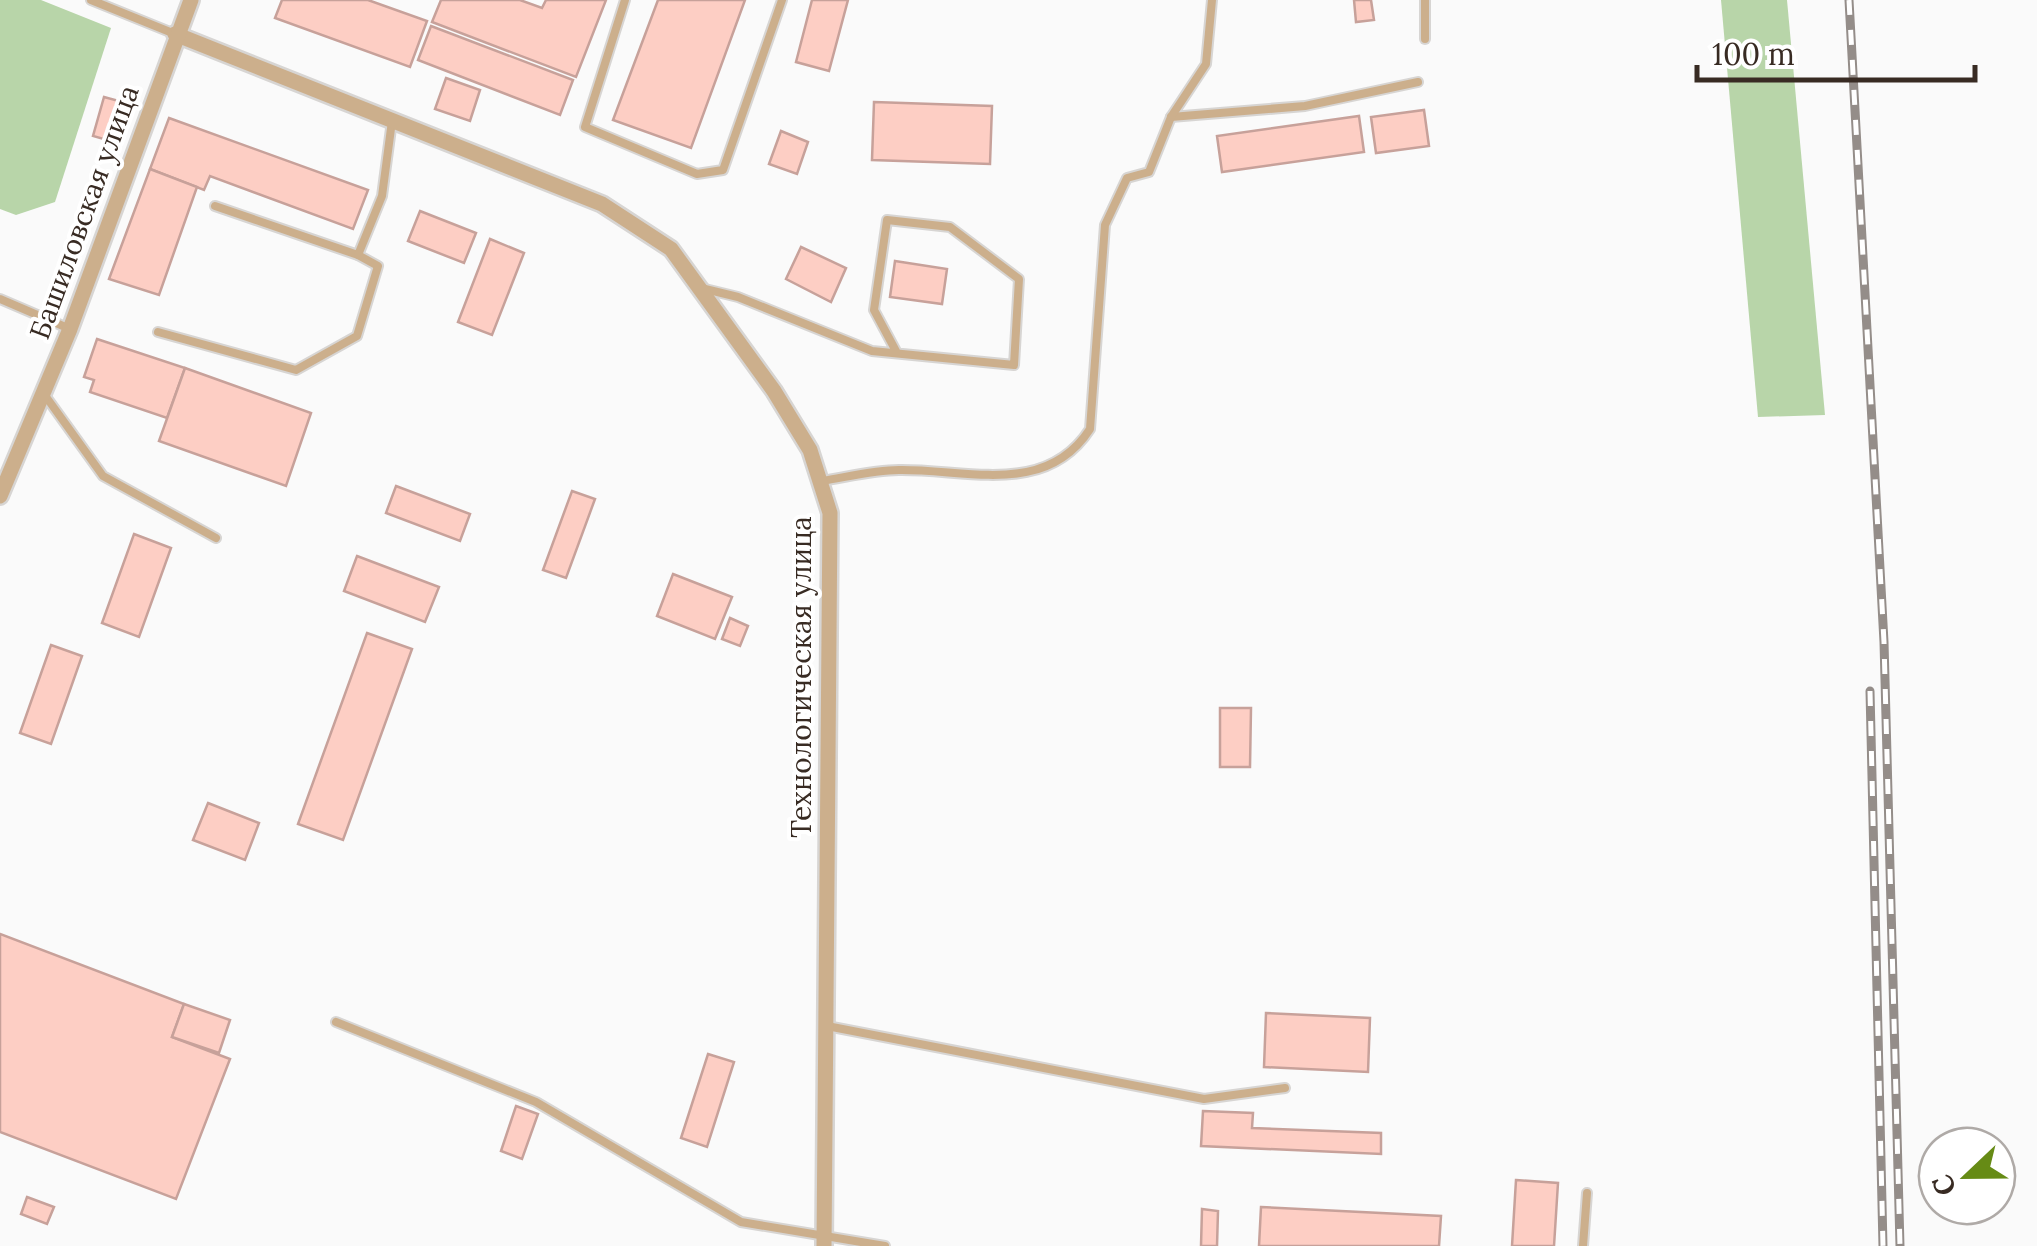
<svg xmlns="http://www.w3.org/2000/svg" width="2037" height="1246" font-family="Lora,serif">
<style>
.green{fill:#b8d5a9}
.building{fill:#fdcec4;stroke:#c7a19a;stroke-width:2.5}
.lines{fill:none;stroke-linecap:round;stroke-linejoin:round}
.lane-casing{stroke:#d7d5d3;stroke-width:12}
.street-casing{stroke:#d7d5d3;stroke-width:20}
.lane{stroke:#ccaf8c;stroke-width:8}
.street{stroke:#ccaf8c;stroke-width:15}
.rail-casing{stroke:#948d89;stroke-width:9}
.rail{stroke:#fff;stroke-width:5;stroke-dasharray:15;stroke-linecap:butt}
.labels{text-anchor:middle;stroke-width:8;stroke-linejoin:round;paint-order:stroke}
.street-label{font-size:28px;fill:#382b23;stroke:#fff}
</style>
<rect width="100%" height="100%" fill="#fafafa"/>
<g class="green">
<polygon points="0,0 41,0 111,28 55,202 16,215 0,209"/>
<polygon points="1721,0 1787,0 1825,415 1758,417"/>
</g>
<g class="building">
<polygon points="282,0 368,0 427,21 410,67 275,18"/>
<polygon points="441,0 520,0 542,8 546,0 606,0 576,77 432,22"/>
<polygon points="658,0 745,0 691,148 613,120"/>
<polygon points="812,0 848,0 829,71 796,62"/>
<polygon points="1354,0 1371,0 1374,20 1356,22"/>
<polygon points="431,26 573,80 560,115 418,60"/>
<polygon points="446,78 480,90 470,121 435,109"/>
<polygon points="104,97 119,101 107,140 93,136"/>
<polygon points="874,102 992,106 990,164 872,160"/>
<polygon points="1424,110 1429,146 1376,153 1371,117"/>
<polygon points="1359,116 1364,152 1222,172 1217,136"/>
<polygon points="169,118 368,190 353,229 210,176 204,190 150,169"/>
<polygon points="781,131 808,142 797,174 769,164"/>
<polygon points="150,169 197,187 159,295 109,279"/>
<polygon points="420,211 476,233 464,263 408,241"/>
<polygon points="490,239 524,253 492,335 458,322"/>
<polygon points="801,247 846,268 831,302 786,279"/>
<polygon points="895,261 947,269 942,304 890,297"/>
<polygon points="97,339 185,368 167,418 90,392 94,380 84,377"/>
<polygon points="185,368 311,413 286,486 159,441"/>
<polygon points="396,486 470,514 460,541 386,513"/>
<polygon points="572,491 595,499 566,578 543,570"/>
<polygon points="134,534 171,548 139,637 102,623"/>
<polygon points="357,556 439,587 425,622 344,591"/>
<polygon points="673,574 732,597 715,639 657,616"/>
<polygon points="730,618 748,626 740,646 722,639"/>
<polygon points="367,633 412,649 343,840 298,824"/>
<polygon points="51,645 82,656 51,744 20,733"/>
<polygon points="1220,708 1251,708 1250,767 1220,767"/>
<polygon points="208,803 259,823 245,860 193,840"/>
<polygon points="0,934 184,1004 172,1037 230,1059 176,1199 0,1132"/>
<polygon points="184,1004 230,1020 219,1053 172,1037"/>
<polygon points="1266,1013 1370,1018 1368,1072 1264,1067"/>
<polygon points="708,1054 734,1062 707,1147 681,1138"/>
<polygon points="516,1106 538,1114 522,1159 501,1151"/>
<polygon points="1203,1111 1253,1113 1252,1128 1381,1133 1381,1154 1201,1146"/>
<polygon points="1516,1180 1558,1183 1554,1246 1512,1246"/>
<polygon points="27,1197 54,1207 47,1224 21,1214"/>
<polygon points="1261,1207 1441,1216 1439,1246 1259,1246"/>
<polygon points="1202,1209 1218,1211 1217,1246 1201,1246"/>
</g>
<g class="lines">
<g class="lane-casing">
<g id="lane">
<polyline points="91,0 175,34"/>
<polyline points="625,0 585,127 697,174 723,170 782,0"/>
<polyline points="1425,0 1425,39"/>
<polyline points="1171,117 1305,106 1418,82"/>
<polyline points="215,206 358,255"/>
<polyline points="701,288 738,297 872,351 1014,365 1019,279 950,227 887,220 874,310 897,353"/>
<polyline points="0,299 70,329"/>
<polyline points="158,332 296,370 357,336 378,266 358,255 382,196 392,121"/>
<polyline points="44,394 103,476 216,538"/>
<path d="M822,481C847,477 874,470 899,470C968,469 1046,497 1090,429L1105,225L1127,178L1149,172L1171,117L1206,64L1212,0"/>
<polyline points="336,1022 536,1102 741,1222 885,1246"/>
<polyline points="827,1026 1204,1099 1285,1088"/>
<polyline points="1583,1246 1587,1193"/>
</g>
</g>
<g class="street-casing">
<g id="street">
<polyline points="175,34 602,204 671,249 774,391 810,450 830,513 824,1246"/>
<polyline points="0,496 70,329 191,0"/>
</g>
</g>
<use href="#lane" class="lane"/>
<use href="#street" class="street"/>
<g class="rail-casing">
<g id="rail">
<polyline points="1849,0 1884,642 1900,1246"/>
<polyline points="1870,691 1883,1246"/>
</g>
</g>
<use href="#rail" class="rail"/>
</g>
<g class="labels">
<g class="street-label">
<text transform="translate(84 212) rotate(-70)" y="10">Башиловская улица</text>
<text transform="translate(801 677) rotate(-90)" y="10">Технологическая улица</text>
</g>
</g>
<g transform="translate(1967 1176) rotate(248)"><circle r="48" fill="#ffffff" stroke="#afaaa7" stroke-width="2.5"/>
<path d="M0-8L18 38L0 25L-18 38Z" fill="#668b15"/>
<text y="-15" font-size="28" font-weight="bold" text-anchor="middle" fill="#382b23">С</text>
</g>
<path d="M1697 65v15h278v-15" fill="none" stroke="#382b23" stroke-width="5"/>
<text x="1712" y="65" font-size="30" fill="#382b23" stroke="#ffffff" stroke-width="8" paint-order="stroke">100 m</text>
</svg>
